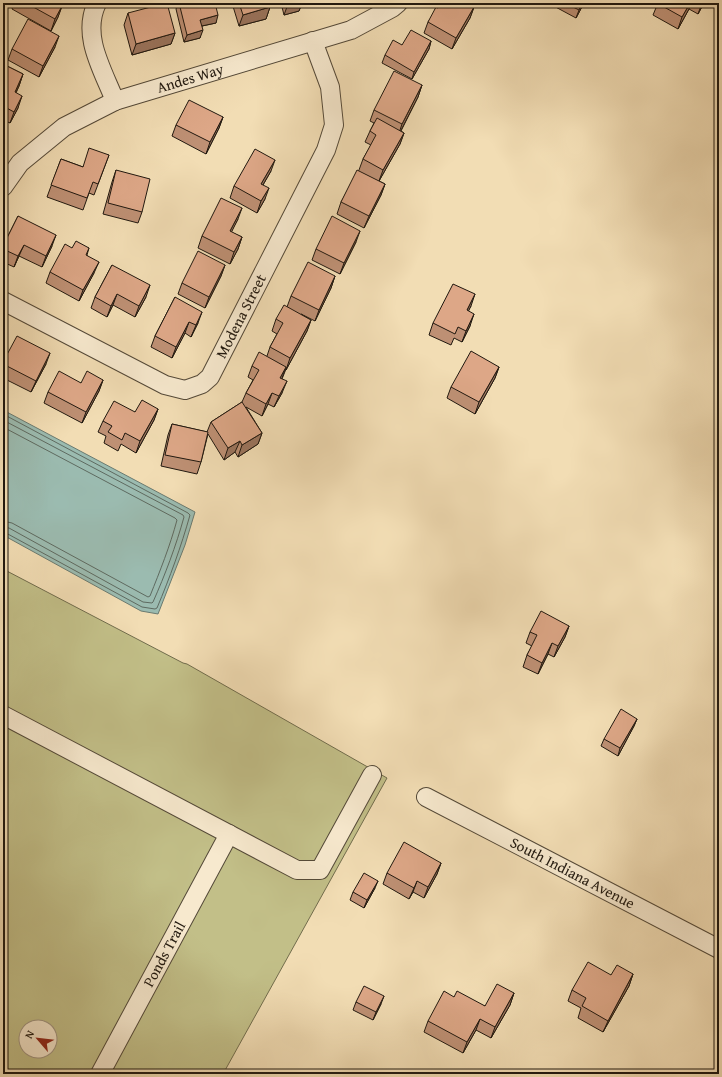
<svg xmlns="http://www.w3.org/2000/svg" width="722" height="1077" font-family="'Gentium Book Plus',serif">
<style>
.green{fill:#c2bf88;stroke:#716c4c;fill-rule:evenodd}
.water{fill:#9bbbb0;stroke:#6a7a70}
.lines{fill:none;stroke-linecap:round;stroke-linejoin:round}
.shore{stroke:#5e6a60;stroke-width:1}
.minor-casing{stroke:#544938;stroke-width:20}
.minor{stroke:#f7e9ce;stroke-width:18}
.wall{fill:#be9074;stroke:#20180f}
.shaded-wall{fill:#9b755e;stroke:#20180f}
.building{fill:#dda787;stroke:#20180f}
.labels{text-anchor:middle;stroke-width:3.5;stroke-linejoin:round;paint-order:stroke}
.street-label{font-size:15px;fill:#20180f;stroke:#f7e9ce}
</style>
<rect width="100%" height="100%" fill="#f2ddb4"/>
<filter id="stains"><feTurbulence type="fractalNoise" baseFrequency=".005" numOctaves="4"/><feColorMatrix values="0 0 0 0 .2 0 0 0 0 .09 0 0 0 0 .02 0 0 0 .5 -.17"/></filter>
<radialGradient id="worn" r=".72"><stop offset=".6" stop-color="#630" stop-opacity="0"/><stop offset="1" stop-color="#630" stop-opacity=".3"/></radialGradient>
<path class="green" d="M3,569L183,663L187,664L387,778L223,1074H3ZM26,1027H50V1051H26Z"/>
<polygon class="water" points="3,410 195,512 185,545 158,614 141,611 3,535"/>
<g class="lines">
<g class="shore">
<path d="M3,414L188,513L190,515C181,547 170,577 157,608L155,609L142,607L6,533L3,532"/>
<path d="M3,420L183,515L184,517C176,546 165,575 153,602L152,603L143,602L9,528L3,527"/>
<path d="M3,427L175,518L177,520C170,546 160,571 150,596L148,597L12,523L3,521"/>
</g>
<g class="minor-casing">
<g id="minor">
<path d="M97,3C81,36 103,70 115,101"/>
<path id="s1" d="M3,187L20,163L64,127L115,101L351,30L392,8L398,3"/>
<path id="s2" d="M3,301L165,385L185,390L202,384L210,377L326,150L334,125L330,87L313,41"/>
<polyline points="3,715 297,870 320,870 372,775"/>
<path id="s3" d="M426,797L719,949"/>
<path id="s4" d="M100,1074L229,834"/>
</g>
</g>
<use href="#minor" class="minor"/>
</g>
<g class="wall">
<polygon points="14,3 57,3 62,6 58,17 51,31 12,9"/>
<polygon points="178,3 215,3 216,23 202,26 200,38 184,42 176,9"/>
<polygon points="232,3 269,3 270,7 266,19 239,26"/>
<polygon points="281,3 302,3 299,11 284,15"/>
<polygon points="470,3 479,3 477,7"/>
<polygon points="551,3 584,3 576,18 550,4"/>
<polygon points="658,3 704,3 698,14 689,9 678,29 653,15"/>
<polygon points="474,7 470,18 452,49 424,33 428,22 438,8"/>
<polygon points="128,13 175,33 171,44 132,55 124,25"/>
<polygon points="431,41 429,49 412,79 382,63 385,55 402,45"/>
<polygon points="55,47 39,77 8,60 12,49"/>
<polygon points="3,64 23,74 19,86 16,93 18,108 10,123 3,120"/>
<polygon points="422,85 418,97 401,131 404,133 400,144 379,181 385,184 381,195 364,228 337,214 341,202 359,170 363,159 371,145 365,142 370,131 374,123 370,121 374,110"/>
<polygon points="223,117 219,128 206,154 172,136 176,125"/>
<polygon points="109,155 94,195 89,193 83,210 47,197 61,159 83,167"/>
<polygon points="116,170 142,212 138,223 103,214 112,182"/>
<polygon points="271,171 263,185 265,199 257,213 230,198 234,186"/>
<polygon points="18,216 52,246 42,267 19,256 14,267 3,262 3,246"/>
<polygon points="238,219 231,232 242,237 238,249 230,264 198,248 202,236"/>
<polygon points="356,242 340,274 312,260 316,249"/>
<polygon points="72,248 89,248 87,255 94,273 79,301 46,283 50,272"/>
<polygon points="112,265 146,297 135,317 113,305 107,317 91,308 95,297"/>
<polygon points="225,265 221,276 205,308 178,294 182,283"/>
<polygon points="335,276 331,288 315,321 301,314 311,320 307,331 286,370 286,369 282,379 282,393 274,407 268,404 262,416 246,407 262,433 258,444 238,457 235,452 224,460 208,434 201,462 197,474 161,466 168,435 172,424 207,432 211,422 242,402 246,393 253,380 248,377 252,366 267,356 270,347 277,334 272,331 276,319 287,307 291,296"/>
<polygon points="175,297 198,323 191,337 185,333 172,358 151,347 155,336"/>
<polygon points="471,306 468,311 470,326 462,342 454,338 451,345 429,335 433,323"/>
<polygon points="3,362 46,364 31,392 3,378"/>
<polygon points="499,367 495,378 475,414 447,398 451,387"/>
<polygon points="103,380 99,391 82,423 44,403 48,392 81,383"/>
<polygon points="158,409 154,420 136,453 121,444 118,451 104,443 106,436 98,432 103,421 135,412"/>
<polygon points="569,626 565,637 554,657 548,654 538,674 523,667 527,655 532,646 526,643 530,632"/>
<polygon points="637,719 634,726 618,756 601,746 604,739"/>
<polygon points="441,863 437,874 424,898 413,892 409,899 383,884 387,873"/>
<polygon points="375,888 364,908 350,900 353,892"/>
<polygon points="633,974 629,986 603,1032 578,1018 581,1008 568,1001 572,990 611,975"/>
<polygon points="514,993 510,1005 491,1038 476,1030 463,1053 424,1032 428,1021 454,997 485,1006"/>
<polygon points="356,1002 381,1004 373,1020 353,1010"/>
</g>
<g class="shaded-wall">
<polygon points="290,3 302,3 299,11 284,15 288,4"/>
<polygon points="582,3 584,3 576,18 579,10"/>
<polygon points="690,3 691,3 689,9 678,29 682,17"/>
<polygon points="702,3 704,3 698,14"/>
<polygon points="62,6 58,17 51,31 55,19"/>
<polygon points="270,7 266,19 239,26 243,15"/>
<polygon points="474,7 470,18 452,49 456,38"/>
<polygon points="218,15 216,23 197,27 200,20"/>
<polygon points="203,30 200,38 184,42 187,35"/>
<polygon points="175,33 171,44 132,55 136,44"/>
<polygon points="59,36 55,47 39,77 43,66"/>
<polygon points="431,41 429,49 412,79 414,72"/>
<polygon points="23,74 19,86 10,104 15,92"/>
<polygon points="422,85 418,97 398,136 402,124"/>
<polygon points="22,96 18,108 10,123 14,112"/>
<polygon points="223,117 219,128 206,154 210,142"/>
<polygon points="404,133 400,144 379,181 383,170"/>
<polygon points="275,160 271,171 257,195 261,184"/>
<polygon points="385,184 381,195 364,228 369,216"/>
<polygon points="269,188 265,199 257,213 261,201"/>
<polygon points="242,208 238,219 226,243 230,231"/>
<polygon points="360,231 356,242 340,274 344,263"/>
<polygon points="56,235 52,246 42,267 46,256"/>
<polygon points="242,237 238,249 230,264 234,252"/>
<polygon points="24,245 14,267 18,256"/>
<polygon points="99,262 94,273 79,301 83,290"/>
<polygon points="225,265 221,276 205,308 209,297"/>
<polygon points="335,276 331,288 315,321 319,310"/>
<polygon points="150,285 146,297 135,317 139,306"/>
<polygon points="117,294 113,305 107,317 111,306"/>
<polygon points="475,294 471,306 463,322 467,310"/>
<polygon points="202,312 198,323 191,337 196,325"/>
<polygon points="474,314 470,326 462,342 466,331"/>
<polygon points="311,320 307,331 286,370 290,358"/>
<polygon points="189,322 185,333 172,358 176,347"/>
<polygon points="50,353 46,364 31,392 36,381"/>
<polygon points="286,367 282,378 276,389 280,378"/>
<polygon points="499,367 495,378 475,414 479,402"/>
<polygon points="103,380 99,391 82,423 86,412"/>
<polygon points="287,381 282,393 274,407 279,396"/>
<polygon points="272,393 268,404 262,416 266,404"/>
<polygon points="158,409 154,420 136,453 140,441"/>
<polygon points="262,433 258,444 238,457 242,445"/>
<polygon points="240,441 235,452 224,460 228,448"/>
<polygon points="569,626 565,637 554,657 558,646"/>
<polygon points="552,643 548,654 538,674 542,663"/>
<polygon points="637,719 634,726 618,756 620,748"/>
<polygon points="441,863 437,874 424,898 428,887"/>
<polygon points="378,881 375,888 364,908 367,900"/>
<polygon points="417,881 413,892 409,899 414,888"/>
<polygon points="633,974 629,986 603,1032 608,1021"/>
<polygon points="514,993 510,1005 491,1038 495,1027"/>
<polygon points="384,996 381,1004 373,1020 376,1012"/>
<polygon points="480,1019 476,1030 463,1053 467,1042"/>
</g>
<g class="building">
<polygon points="26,3 57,3 62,6 55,19"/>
<polygon points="166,3 167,3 175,33 136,44 128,13"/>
<polygon points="179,3 215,3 218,15 200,20 203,30 187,35"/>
<polygon points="239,3 269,3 270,7 243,15"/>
<polygon points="441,3 468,3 474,7 456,38 428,22 436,7 438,8"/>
<polygon points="565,3 582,3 579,10"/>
<polygon points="657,3 690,3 682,17"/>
<polygon points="28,19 59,36 43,66 12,49"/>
<polygon points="411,30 431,41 414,72 385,55 393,40 402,45"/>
<polygon points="3,64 23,74 15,92 22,96 14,112 3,106"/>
<polygon points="394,71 422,85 402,124 374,110"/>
<polygon points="189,100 223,117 210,142 176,125"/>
<polygon points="377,118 404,133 383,170 363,159 376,135 370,131"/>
<polygon points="89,148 109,155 98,184 93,182 87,198 51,185 61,159 83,167"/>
<polygon points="255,149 275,160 261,184 269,188 261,201 234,186"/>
<polygon points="116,170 150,179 142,212 108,203"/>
<polygon points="357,170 385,184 369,216 341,202"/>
<polygon points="221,198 242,208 230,231 242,237 234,252 202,236"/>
<polygon points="18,216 56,235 46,256 24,245 18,256 3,249 3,246"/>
<polygon points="332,216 360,231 344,263 316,249"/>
<polygon points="76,241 89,248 86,255 99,262 83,290 50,272 65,244 72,248"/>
<polygon points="198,251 225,265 209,297 182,283"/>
<polygon points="308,262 335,276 319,310 291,296"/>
<polygon points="112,265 150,285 139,306 117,294 111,306 95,297"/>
<polygon points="453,284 475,294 467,310 474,314 466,331 458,327 455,334 433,323"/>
<polygon points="175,297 202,312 196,325 189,322 176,347 155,336"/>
<polygon points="284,305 311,320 290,358 270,347 283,323 276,319"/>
<polygon points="3,326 7,328 3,336"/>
<polygon points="17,336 50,353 36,381 3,364 3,362"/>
<polygon points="471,351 499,367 479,402 451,387"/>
<polygon points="259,352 286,367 280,378 287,381 279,396 272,393 266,404 246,393 259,370 252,366"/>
<polygon points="59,371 81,383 87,371 103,380 86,412 48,392"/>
<polygon points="142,400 158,409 140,441 125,433 122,440 108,432 112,426 103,421 114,401 135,412"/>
<polygon points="242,402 262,433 242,445 240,441 228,448 211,422"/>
<polygon points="172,424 208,432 201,462 165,455"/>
<polygon points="541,611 569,626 558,646 552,643 542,663 527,655 537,635 530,632"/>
<polygon points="621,709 637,719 620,748 604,739"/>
<polygon points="404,842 441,863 428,887 417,881 414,888 387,873"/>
<polygon points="364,873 378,881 367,900 353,892"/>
<polygon points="588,962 611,975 617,965 633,974 608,1021 582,1006 586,998 572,990"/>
<polygon points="497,984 514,993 495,1027 480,1019 467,1042 428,1021 444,991 454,997 457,991 485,1006"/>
<polygon points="364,986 384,996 376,1012 356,1002"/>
</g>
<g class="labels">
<g class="street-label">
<text dy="5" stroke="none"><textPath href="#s1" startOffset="222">Andes Way</textPath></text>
<text dy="5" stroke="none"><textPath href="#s2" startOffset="300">Modena Street</textPath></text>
<text dy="5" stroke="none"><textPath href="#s3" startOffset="165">South Indiana Avenue</textPath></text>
<text dy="5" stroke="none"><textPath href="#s4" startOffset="136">Ponds Trail</textPath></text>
</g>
</g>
<rect width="722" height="1077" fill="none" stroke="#f2ddb4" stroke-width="16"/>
<rect x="4" y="4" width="714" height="1069" fill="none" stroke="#20180f" stroke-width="2"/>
<rect x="8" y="8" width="706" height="1061" fill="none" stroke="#20180f"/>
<g transform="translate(38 1039) rotate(298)"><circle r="19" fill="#f7e9ce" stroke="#a19582"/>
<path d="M0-3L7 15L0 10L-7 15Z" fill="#8f2418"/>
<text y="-6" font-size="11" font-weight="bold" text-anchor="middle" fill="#20180f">N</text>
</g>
<rect width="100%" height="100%" filter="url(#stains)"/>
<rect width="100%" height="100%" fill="url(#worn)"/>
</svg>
